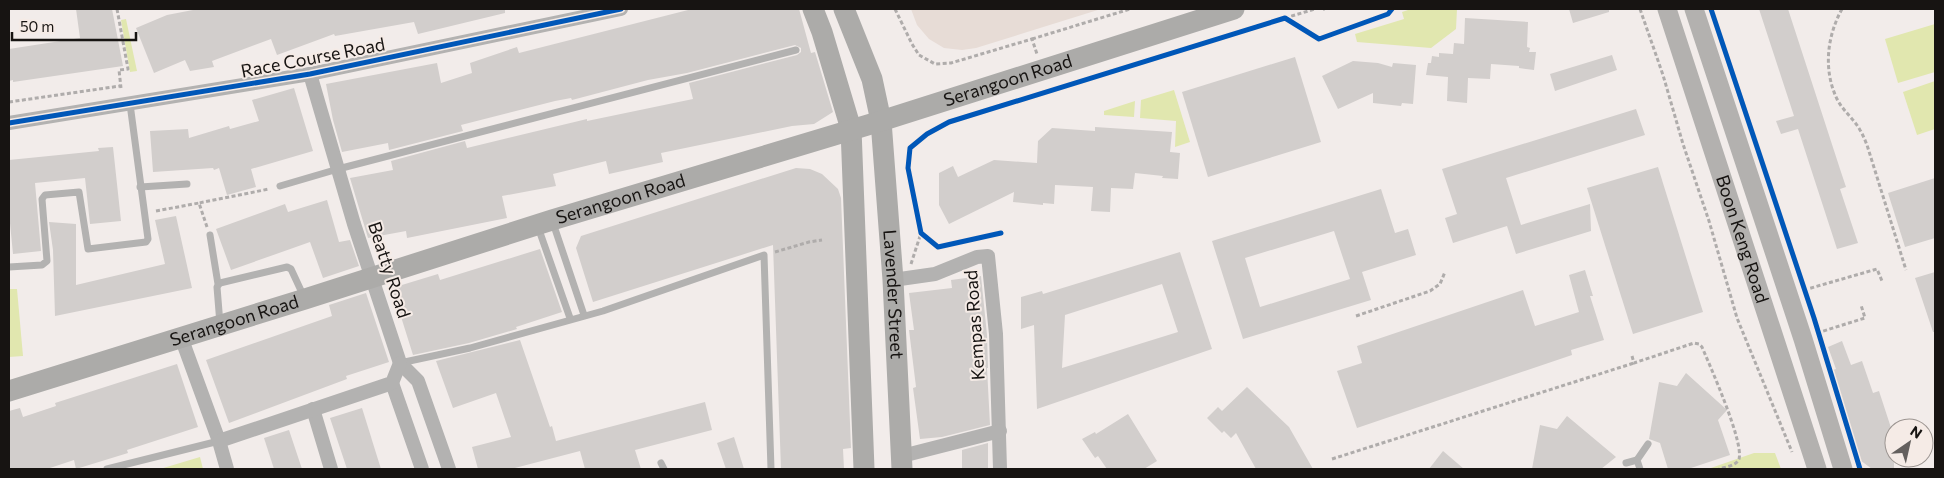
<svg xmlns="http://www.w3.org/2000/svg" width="1944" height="478" font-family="Commissioner,sans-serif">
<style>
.built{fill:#e7dcd6}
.green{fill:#e1e7af}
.building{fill:#d2cecc;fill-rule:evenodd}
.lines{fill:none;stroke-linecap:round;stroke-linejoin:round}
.path{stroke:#afacab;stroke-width:3;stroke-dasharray:4 2.5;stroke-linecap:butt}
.service{stroke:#b3b2b1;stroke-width:7}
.minor{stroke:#b3b2b1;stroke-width:14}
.secondary{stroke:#b3b1af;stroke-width:19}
.primary{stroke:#acaba9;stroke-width:21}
.cycleway-casing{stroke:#f5ebe6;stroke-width:8}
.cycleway{stroke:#0057b8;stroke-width:5}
.labels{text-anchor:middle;stroke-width:4;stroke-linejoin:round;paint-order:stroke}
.street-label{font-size:18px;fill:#171412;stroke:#f5ebe6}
</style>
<rect width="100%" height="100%" fill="#f2ecea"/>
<polygon class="built" points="911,9 1101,9 976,48 962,50 944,48 929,39 917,25"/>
<g class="green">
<polygon points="1411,9 1457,9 1456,29 1431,48 1357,42 1355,34 1404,19 1402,12"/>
<polygon points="126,19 137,71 130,72 121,20"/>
<polygon points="1935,24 1935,72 1898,83 1885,39"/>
<polygon points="1935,81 1935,129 1917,135 1903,92"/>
<polygon points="1174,90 1190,142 1175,147 1176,121 1140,118 1141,100"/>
<polygon points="1135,101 1134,117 1104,115 1104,111"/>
<polygon points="9,289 17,289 23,356 9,357"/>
<polygon points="1754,453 1775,453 1781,469 1708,469"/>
<polygon points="200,457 203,469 160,469"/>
</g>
<g class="building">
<polygon points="76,9 112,9 123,66 13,82 13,80 9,81 9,49 80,38"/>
<polygon points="198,9 505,9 505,13 418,34 414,22 335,36 334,34 277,55 271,39 212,61 214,67 190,71 185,60 154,73 136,28 167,15"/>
<polygon points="692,9 799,9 811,53 815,52 833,112 814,124 792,126 661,153 663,162 609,174 606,161 553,174 556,186 502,196 507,218 407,238 406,231 368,238 350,178 393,170 391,161 465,141 467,148 587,119 587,121 693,99 689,83 797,55 801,52 801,48 795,45 687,73 648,80 572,100 571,98 555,101 461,125 463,131 389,150 388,143 342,152 333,120 326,84 437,63 441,83 472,73 470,63 517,47 519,53"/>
<polygon points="1569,9 1609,9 1609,12 1573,23"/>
<polygon points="1759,9 1788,9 1840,169 1846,187 1840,189 1858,243 1837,249 1798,129 1781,134 1776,121 1794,116"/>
<polygon points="1465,18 1528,22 1527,47 1530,48 1529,52 1536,52 1534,70 1519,68 1519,66 1491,64 1490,79 1468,78 1467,103 1447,101 1448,77 1426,75 1428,63 1431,63 1432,56 1439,57 1439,53 1453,54 1454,43 1464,44"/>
<polygon points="1612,55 1617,70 1555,91 1550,74"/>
<polygon points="1295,57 1321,142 1208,177 1182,92"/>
<polygon points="1353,61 1378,63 1392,67 1393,63 1416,65 1413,104 1402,103 1401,106 1373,103 1373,93 1338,109 1322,76"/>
<polygon points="294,88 313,151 251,169 256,187 227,195 219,168 214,170 213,168 153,172 150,131 188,129 189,138 229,126 230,129 259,121 252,100"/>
<polygon points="1636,109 1645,135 1506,178 1521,225 1590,204 1591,231 1516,254 1507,226 1453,243 1445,218 1457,214 1442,169"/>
<polygon points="1095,127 1172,132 1170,152 1180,153 1178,179 1162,178 1163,176 1135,173 1133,189 1111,188 1110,212 1091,211 1093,187 1055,185 1054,204 1043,203 1043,205 1013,202 1014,192 949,224 939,205 939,173 953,166 958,177 994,160 1037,163 1038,141 1052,128 1095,131"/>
<polygon points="113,147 121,221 90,224 85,178 35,183 41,251 13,254 9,213 9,160 99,151 98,148"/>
<polygon points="1658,167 1703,312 1633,334 1587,188"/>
<polygon points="796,168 810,169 822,174 838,189 841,198 851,448 843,449 844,469 781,469 773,245 593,302 576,248 581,236"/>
<polygon points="1935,178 1935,238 1905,247 1888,193"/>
<path d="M1381,189L1395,233L1408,229L1416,255L1362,272L1371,300L1243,339L1212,241ZM1334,231L1350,279L1260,307L1245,258Z"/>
<polygon points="327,200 339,242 350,240 359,266 323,278 310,242 231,270 216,229 285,204 288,212"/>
<polygon points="176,216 192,288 55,316 53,250 49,222 76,224 76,285 165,264 155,220"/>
<polygon points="540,249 562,312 516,327 517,329 469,343 413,355 392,288 438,274 440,280"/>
<path d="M1180,252L1212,349L1037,409L1034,325L1021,329V297L1042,291L1043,294ZM1162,284L1178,332L1062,368L1065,315Z"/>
<polygon points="1585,270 1593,296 1590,296 1604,340 1571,350 1572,355 1357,428 1337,371 1362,363 1357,346 1523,290 1535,326 1579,312 1569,275"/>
<polygon points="1935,272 1935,332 1933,332 1915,278"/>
<polygon points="981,276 987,335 988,368 987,368 990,425 942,437 920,439 913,388 916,387 909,330 914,330 909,293 952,288 951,280"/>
<polygon points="366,293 389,362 346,376 347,379 229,423 206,360 332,316 329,305"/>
<polygon points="520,340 550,427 552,426 556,441 705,402 712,430 635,450 641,469 585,469 580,451 511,469 478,469 472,447 511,437 496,393 453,408 436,361"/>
<polygon points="1842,341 1851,365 1862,361 1873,393 1879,391 1894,437 1894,469 1872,469 1856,457 1841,399 1839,400 1830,371 1836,369 1828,347"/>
<polygon points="177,364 198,427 127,450 128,453 76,469 74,460 47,469 9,469 9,411 20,408 23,417 56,406 55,403"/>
<polygon points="1686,373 1727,410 1718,420 1730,455 1688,469 1668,469 1660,443 1649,439 1659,382 1677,386"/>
<polygon points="1247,387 1289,427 1313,469 1256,469 1236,433 1231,438 1224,431 1222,433 1207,418 1218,407 1222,411"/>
<polygon points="362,408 381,469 347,469 330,418"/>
<polygon points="1128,414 1157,461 1144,469 1107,469 1098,456 1095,458 1082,439 1095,432 1096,434"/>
<polygon points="1567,416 1616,457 1601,469 1532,469 1540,425 1557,429"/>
<polygon points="289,430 302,469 274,469 264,438"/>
<polygon points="734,437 744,469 726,469 717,443"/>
<polygon points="988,443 988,469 962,469 962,450"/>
<polygon points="1443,451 1464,469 1429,469"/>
</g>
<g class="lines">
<g class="path">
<polyline points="117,9 128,69 119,70 121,88"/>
<polyline points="895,9 912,44 919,55 935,64 951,63 1032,39 1037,54"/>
<polyline points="1324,9 1325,10"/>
<polyline points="1640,9 1663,75 1683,144 1709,221 1737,318 1792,452"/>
<path d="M1842,9C1827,36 1823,70 1837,99C1843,111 1854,119 1860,130C1863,135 1865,140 1867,145L1906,270"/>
<polyline points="1285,18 1315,9"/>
<polyline points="1032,39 1130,9"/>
<polyline points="9,102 120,86"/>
<polyline points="156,211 199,203"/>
<polyline points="207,227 199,203 269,189"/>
<polyline points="775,252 809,242 822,240"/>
<polyline points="911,264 921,233"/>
<polyline points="1804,290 1877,269 1882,281"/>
<polyline points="1356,316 1430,291 1440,284 1445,272"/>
<polyline points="1817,333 1865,318 1861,305"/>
<path d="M1632,356L1634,363L1694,343L1699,344L1702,347C1710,366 1744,442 1739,459C1736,466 1725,467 1719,469"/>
<polyline points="1332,459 1634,363"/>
</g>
<g class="service">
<polyline points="280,186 338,169 796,50"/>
<polyline points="140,187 187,184"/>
<polyline points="553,223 584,315"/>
<polyline points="538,227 570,318"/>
<polyline points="210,235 218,284"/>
<polyline points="9,267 42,265 47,261 42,199 45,195 79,192 88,249 146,242 148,239 130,104"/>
<polyline points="220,324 217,287 220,283 287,267 291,269 304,297"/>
<polyline points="400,363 470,348 603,311 764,255 771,469"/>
<polyline points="661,463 664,469"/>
<polyline points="1626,463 1637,460"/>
<polyline points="107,469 219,441"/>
<polyline points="1640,469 1637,460 1648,444"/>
</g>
<g class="minor">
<polyline points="310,74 354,224 400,363 418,381 449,469"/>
<polyline points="9,123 310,74 621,9"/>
<polyline points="893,280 935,274 977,257 988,256 996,334 1000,469"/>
<polyline points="181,337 219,441 227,469"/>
<polyline points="392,383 422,469"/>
<polyline points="313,409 331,469"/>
<polyline points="219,441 392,383 400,363"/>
<polyline points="902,456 1000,431"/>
</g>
<g class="secondary">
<path id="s1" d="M1667,9L1817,469"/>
<polyline points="1694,9 1803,339 1843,469"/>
</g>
<g class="primary">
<polyline points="813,9 822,32 851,129 864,469"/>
<path id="s2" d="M844,9L872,79L881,121L893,280L902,469"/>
<path id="s3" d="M9,391L305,299L552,220L881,121L1234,9"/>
</g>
<g class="cycleway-casing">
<g id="cycleway">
<polyline points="1711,9 1814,318 1860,469"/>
<polyline points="9,123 310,74 621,9"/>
<polyline points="1001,233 938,247 921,233 908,168 910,148 927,134 949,122 1285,18 1319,39 1388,14 1392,9"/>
</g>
</g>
<use href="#cycleway" class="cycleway"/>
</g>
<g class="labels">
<g class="street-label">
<text transform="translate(313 58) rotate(-11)" y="6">Race Course Road</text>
<text dy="6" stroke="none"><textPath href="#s3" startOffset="1046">Serangoon Road</textPath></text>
<text dy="6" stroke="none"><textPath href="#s3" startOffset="641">Serangoon Road</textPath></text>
<text dy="6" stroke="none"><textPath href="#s1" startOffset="242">Boon Keng Road</textPath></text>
<text transform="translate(389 270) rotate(72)" y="6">Beatty Road</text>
<text dy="6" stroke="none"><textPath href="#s2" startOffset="292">Lavender Street</textPath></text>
<text dy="6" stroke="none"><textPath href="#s3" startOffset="236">Serangoon Road</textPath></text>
<text transform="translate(975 325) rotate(-94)" y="6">Kempas Road</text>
</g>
</g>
<rect width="1944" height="478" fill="none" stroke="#171412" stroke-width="20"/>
<g transform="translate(1909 443) rotate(34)"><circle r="24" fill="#f5ebe6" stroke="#9c9591"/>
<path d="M0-4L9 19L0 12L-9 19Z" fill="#64605e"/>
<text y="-8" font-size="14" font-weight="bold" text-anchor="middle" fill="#171412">N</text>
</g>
<path d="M12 32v8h124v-8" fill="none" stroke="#171412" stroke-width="2.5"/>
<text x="20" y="32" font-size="15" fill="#171412" stroke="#f5ebe6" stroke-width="4" paint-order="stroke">50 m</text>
</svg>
